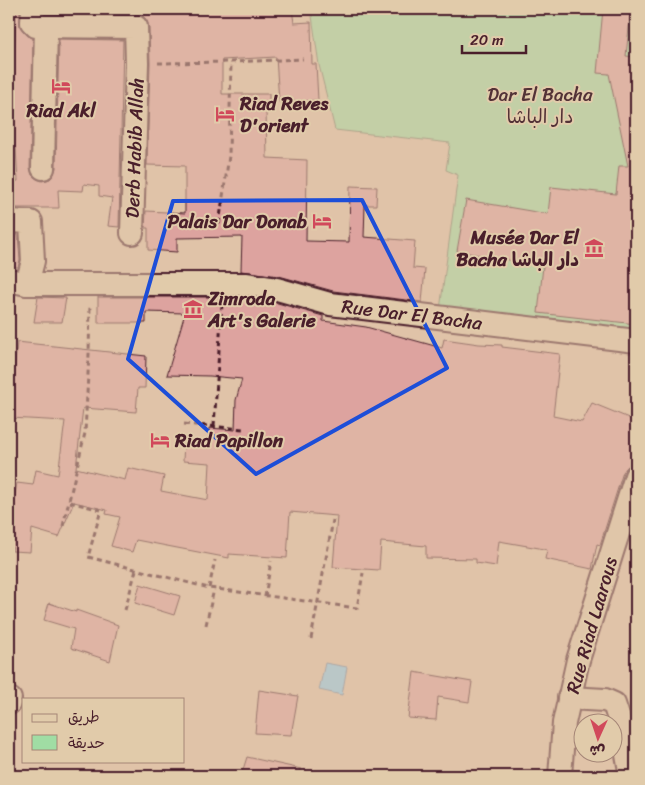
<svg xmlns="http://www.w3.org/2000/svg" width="645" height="785" font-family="Sriracha,'Playpen Sans Arabic',sans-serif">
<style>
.green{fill:#a0dda4;stroke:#757e68}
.water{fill:#8dccee;stroke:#7287a0}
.building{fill:#dda39f;stroke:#4a1f2b}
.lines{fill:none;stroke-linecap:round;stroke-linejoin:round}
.minor-casing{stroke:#4a1f2b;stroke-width:26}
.path{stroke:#4a1f2b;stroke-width:3;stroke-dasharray:5 4;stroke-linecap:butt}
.minor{stroke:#e1cbaa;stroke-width:22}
.marked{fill:none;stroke:#1d4ed8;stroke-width:4;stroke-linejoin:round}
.labels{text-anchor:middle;stroke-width:4;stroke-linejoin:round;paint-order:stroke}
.park-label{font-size:19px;fill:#533237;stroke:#e1cbaa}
.poi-label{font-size:19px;font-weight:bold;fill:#4a1f2b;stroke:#e1cbaa;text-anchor:start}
.street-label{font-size:19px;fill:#4a1f2b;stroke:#e1cbaa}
</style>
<rect width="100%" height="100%" fill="#e0c3a8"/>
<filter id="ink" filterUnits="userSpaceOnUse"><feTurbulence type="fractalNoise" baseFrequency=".02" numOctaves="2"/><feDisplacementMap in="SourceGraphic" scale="10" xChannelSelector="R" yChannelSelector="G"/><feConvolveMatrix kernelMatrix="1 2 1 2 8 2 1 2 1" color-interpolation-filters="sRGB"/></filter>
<g filter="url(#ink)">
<g class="green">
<polygon points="9,9 14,9 12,86 9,91"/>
<polygon points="311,9 636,9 636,333 439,317 458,175 446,170 450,143 335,130 319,65"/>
</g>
<polygon class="water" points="325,663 347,667 342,695 319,690"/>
<g class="building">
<polygon points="16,9 20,9 20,27 27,35 33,38 30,168 32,175 37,179 42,181 50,179 54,174 56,168 59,39 123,40 119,227 108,226 112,198 99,196 99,186 84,184 83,191 58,190 59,208 9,208 9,182 18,181 16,148 9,149 9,110 12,110"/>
<polygon points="46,9 292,9 294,23 311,22 312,64 316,64 318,100 279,102 276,57 222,60 222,94 269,94 269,110 266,110 267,158 307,160 306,241 349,242 350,186 377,187 376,205 365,205 364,237 415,241 413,268 425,269 422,302 333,291 279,276 241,271 242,237 177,238 177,252 148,250 148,228 145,228 146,211 185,213 185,166 147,165 150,63 149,27 147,21 143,16 136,14 46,13"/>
<polygon points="603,9 631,9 626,56 636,57 636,324 538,313 543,266 457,251 466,200 548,214 551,187 616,194 619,166 628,166 609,74 597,73"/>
<polygon points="9,234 18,235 20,260 18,267 9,267"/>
<polygon points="38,297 66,298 62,322 34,322"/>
<polygon points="98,297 246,297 274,302 323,316 323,321 366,327 442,348 444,339 479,344 502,345 502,347 560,354 553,416 582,422 592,403 636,421 636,460 635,463 628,466 623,472 600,545 597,544 592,569 545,559 547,550 539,548 499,541 496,566 476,563 476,559 426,558 426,546 381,542 379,570 333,567 337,516 290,512 287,558 229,554 229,558 136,540 132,552 111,546 120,517 106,514 107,510 74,502 59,537 32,529 30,552 12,551 15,518 9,518 9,499 14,500 17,483 33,485 36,470 58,475 65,421 10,418 17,342 146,356 145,388 138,388 136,412 83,408 76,468 125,480 128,468 164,476 161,491 208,500 210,463 183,461 184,442 208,444 209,428 235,430 236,400 242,379 210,376 167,375 185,313 146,312 146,323 98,323"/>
<polygon points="140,584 180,596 174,615 135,603"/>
<polygon points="49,603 76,612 76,610 118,625 110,661 71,648 74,629 44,620"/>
<polygon points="414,672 472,682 469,702 438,697 436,720 408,718"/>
<polygon points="259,690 298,696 291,735 255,733"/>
<polygon points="247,757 301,769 300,776 241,776"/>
</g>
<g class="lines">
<g class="minor-casing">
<g id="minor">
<polyline points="33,9 32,22 36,26 136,27 137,63 132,233"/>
<polyline points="43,168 46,27"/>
<polyline points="9,221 31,222 33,261 27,284"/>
<polyline points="9,280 27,284 247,284 277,289 330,304 636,341"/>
<polyline points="569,698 605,700 614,704 622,728 631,776"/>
<polyline points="9,703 10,699"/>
<polyline points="560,776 564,723 578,660 636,476"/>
</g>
</g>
<g class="path">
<polyline points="9,12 9,9"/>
<polyline points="9,51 11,51"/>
<polyline points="158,63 231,62 303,59"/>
<polyline points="9,82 13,82"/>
<polyline points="219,224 229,156 231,62"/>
<polyline points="184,424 244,429"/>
<polyline points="214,426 222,304"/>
<polyline points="70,502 101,510 88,557 209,588 357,608 363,573"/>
<polyline points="63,526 85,433 89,354 90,305"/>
<polyline points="209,588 215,560"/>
<polyline points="265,597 271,561"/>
<polyline points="125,610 136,570"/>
<polyline points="206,625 214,589"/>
<polyline points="311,639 333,520"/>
</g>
<use href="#minor" class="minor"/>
</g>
</g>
<path d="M0 0H645V785H0ZM362,200L447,368L256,474L128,359L173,201Z" fill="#e0c3a8" fill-opacity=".55" fill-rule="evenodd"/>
<path class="marked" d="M362,200L447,368L256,474L128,359L173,201Z"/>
<defs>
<g id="hotel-bare" transform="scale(1.5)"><path d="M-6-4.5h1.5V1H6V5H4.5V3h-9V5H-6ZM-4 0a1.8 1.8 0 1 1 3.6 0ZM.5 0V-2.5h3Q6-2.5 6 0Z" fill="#d1495b" stroke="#e1cbaa" stroke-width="2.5" paint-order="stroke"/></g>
<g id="museum-bare" transform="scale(1.5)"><path d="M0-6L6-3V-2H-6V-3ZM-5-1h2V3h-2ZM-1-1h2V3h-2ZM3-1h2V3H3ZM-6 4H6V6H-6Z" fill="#d1495b" stroke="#e1cbaa" stroke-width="2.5" paint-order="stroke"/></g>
</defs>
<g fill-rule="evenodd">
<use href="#hotel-bare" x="61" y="86"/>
<use href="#hotel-bare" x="225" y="114"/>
<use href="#hotel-bare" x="322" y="221"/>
<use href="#museum-bare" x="594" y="248"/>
<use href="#museum-bare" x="193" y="309"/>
<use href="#hotel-bare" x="160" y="440"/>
</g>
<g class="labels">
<g class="park-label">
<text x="540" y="101">Dar El Bacha<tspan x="540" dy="22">دار الباشا</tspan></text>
</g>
<g class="poi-label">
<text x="240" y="110">Riad Reves<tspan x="240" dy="22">D'orient</tspan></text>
<text x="61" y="117" text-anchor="middle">Riad Akl</text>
<text x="307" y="228" text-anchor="end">Palais Dar Donab</text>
<text x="579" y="244" text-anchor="end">Musée Dar El<tspan x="579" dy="22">Bacha دار الباشا</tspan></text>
<text x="208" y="305">Zimroda<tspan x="208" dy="22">Art's Galerie</tspan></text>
<text x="175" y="447">Riad Papillon</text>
</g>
<g class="street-label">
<text transform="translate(134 148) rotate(-88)" y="7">Derb Habib Allah</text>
<text transform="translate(412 314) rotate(7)" y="7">Rue Dar El Bacha</text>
<text transform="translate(591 625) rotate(-74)" y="7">Rue Riad Laarous</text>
</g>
</g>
<rect width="645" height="785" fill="none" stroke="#e1cbaa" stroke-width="30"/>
<rect x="15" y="15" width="615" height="755" fill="none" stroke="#4a1f2b" stroke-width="2" filter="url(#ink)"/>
<rect x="22" y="698" width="162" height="65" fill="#e1cbaa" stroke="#a58677"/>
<rect x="32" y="714" width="25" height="8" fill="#e1cbaa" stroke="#a58677"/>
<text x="68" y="722" font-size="15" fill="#4a1f2b">طريق</text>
<rect x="32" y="735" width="25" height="15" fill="#a0dda4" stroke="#a58677"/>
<text x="68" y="748" font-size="15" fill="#4a1f2b">حديقة</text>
<g transform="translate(598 738) rotate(183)"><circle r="24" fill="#e1cbaa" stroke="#a58677"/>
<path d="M0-4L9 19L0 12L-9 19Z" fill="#d1495b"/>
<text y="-8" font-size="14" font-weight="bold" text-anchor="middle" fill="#4a1f2b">ش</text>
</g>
<path d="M462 45v8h64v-8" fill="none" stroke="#4a1f2b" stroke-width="2.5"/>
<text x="470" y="45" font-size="15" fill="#4a1f2b" stroke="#e1cbaa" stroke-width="4" paint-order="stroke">20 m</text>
</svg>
